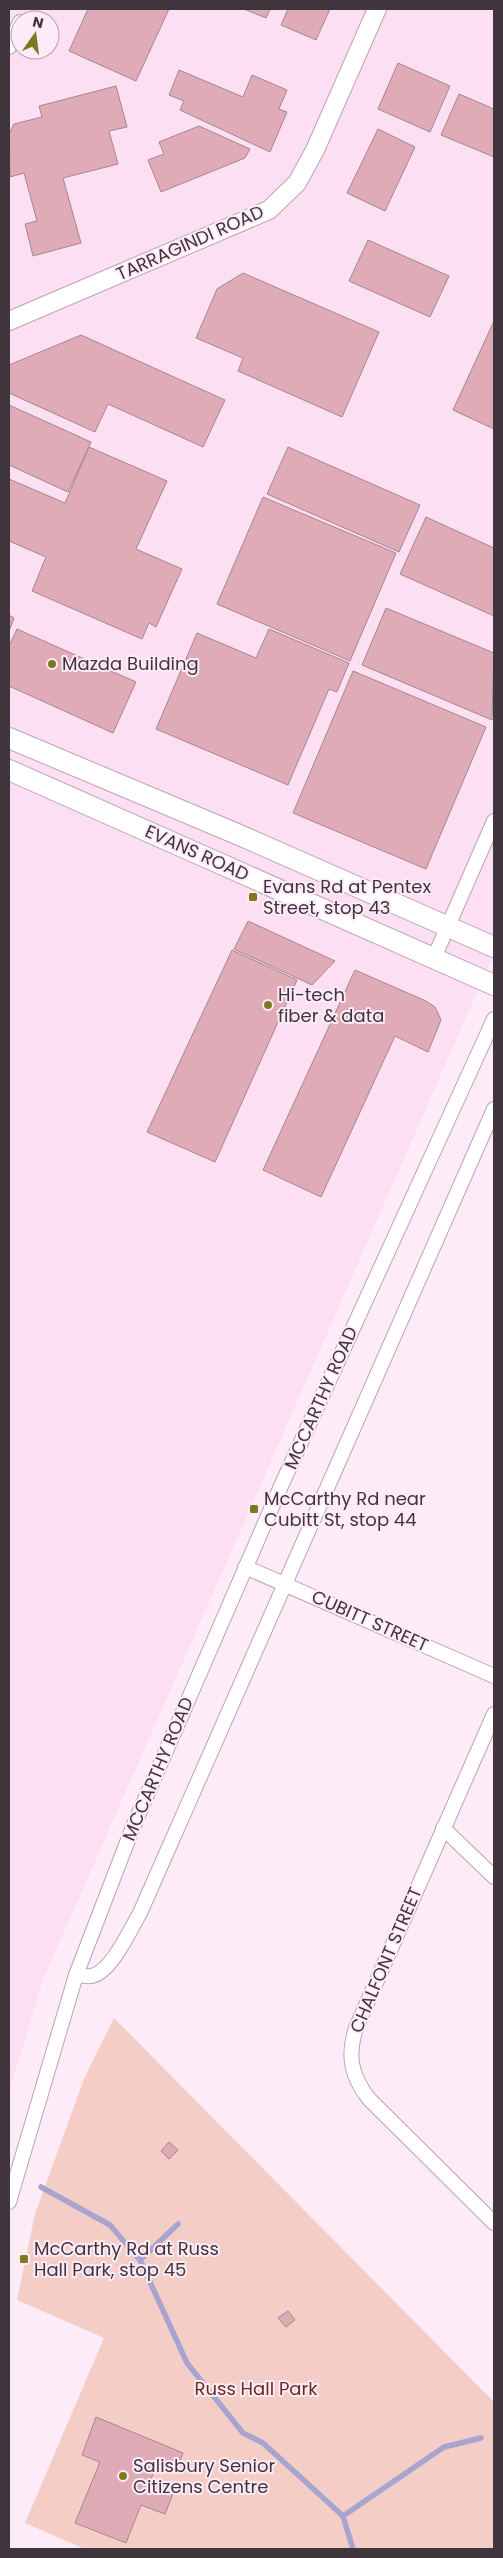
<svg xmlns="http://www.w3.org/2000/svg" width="503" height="2558" font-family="Poppins,sans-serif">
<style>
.built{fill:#fcdff2;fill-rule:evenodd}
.green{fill:#f3cdc6}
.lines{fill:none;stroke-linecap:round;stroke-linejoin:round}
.stream{stroke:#a7a5d0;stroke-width:5.5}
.building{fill:#dfabb6;stroke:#a6868d}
.minor-casing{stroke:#bda2b4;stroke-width:16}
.tertiary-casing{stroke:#bda2b4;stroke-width:20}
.secondary-casing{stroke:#bda2b4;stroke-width:22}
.minor{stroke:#fff;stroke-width:14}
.tertiary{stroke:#fff;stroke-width:18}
.secondary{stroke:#fff;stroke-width:20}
.poi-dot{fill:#7d791f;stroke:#fdebf7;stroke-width:2}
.labels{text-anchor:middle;stroke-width:4;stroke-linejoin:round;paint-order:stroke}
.street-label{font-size:18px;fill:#40353d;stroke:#fdebf7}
.poi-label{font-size:18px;fill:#40353d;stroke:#fdebf7;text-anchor:start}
.park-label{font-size:18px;fill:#692a22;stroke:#fdebf7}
</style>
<rect width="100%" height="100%" fill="#fdebf7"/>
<path class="built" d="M9,9H494V954L43,1980L9,2092ZM20,20H50V50H20Z"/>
<polygon class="green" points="114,2018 494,2402 494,2549 85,2549 25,2523 104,2338 17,2300 35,2214 84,2079"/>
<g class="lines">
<g class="stream">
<polyline points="41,2187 110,2225 140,2260 187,2363 243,2433 263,2443 343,2516 353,2549"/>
<polyline points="140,2260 178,2224"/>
<polyline points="343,2516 444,2447 481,2438"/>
</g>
</g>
<g class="building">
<polygon points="88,9 169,9 136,81 69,51"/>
<polygon points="244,9 270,9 266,18"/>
<polygon points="288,9 330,9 316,40 281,25"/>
<polygon points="398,63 450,86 430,132 378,109"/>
<polygon points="179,70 243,97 252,75 287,90 279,109 287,112 270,152 180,110 184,101 169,95"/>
<polygon points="116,86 127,127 109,131 118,164 63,178 81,243 33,256 25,224 37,221 24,173 10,177 9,134 14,124 42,117 39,106"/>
<polygon points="459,94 494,109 494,157 441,135"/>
<polygon points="199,126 250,149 245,158 161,192 148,160 164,154 159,142"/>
<polygon points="378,129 415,147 385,211 347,193"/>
<polygon points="368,240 449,276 430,317 349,281"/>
<polygon points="243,273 379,332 342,417 238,371 243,358 196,338 217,289"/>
<polygon points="494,321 494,429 453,410"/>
<polygon points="81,335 225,400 203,447 108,404 95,432 9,393 9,365"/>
<polygon points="9,405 91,442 68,492 9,465"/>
<polygon points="89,447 167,481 136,549 182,569 156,627 149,623 142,639 32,591 46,557 9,541 9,479 65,503"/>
<polygon points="288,447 420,505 399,552 267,494"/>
<polygon points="263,497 396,553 350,661 217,604"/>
<polygon points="426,517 494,548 494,616 400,574"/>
<polygon points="386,608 494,653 492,720 362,665"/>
<polygon points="9,615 14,618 9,631"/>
<polygon points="17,629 136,682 113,733 9,686 9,646"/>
<polygon points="269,629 349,663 337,692 329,689 288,785 156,729 197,633 256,658"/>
<polygon points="353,671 486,727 426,869 293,813"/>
<polygon points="248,921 335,961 312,985 234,949"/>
<polygon points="232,950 297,980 215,1162 147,1132"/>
<polygon points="355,970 426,1001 435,1007 441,1020 428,1052 395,1036 321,1197 263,1170"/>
<polygon points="169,2142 178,2150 169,2159 161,2151"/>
<polygon points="288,2311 295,2320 286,2327 278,2318"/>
<polygon points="96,2417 183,2453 176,2471 158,2463 150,2481 174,2491 165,2514 141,2505 126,2543 75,2523 100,2462 82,2455"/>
</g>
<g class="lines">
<g class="minor-casing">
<g id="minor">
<polyline points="9,47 20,22"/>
<polyline points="434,958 494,821"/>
<polyline points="245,1567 494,1676"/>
<path d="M494,1714L356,2028C347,2056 351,2076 369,2099L494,2223"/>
<polyline points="443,1828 494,1877"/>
<path d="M76,1975C81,1975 87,1977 92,1976C112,1971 130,1930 140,1913L494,1109"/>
<polyline points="9,2202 76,1975 133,1827 281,1486 494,1019"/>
</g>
</g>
<g class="tertiary-casing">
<polyline id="tertiary" points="9,321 269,210 297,183 315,150 377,9"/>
</g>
<g class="secondary-casing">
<g id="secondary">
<polyline points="9,738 237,834 494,947"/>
<polyline points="9,770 494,985"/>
</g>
</g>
<use href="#minor" class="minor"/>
<use href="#tertiary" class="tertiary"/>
<use href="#secondary" class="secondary"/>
</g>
<g class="poi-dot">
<circle cx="52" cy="664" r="5"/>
<rect x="248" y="892" width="10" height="10" rx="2.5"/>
<circle cx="268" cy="1005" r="5"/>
<rect x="249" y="1504" width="10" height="10" rx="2.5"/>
<rect x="19" y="2254" width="10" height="10" rx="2.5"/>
<circle cx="123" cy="2476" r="5"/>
</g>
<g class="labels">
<g class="street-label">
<text transform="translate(190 243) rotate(-24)" y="6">TARRAGINDI ROAD</text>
<text transform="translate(197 853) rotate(24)" y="6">EVANS ROAD</text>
<text transform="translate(321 1398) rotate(-66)" y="6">MCCARTHY ROAD</text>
<text transform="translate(370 1621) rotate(24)" y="6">CUBITT STREET</text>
<text transform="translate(158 1769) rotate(-67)" y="6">MCCARTHY ROAD</text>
<text transform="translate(386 1960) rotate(-67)" y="6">CHALFONT STREET</text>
</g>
<g class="poi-label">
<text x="62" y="670">Mazda Building</text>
<text x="263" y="893">Evans Rd at Pentex<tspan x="263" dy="21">Street, stop 43</tspan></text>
<text x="278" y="1001">Hi-tech<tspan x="278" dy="21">fiber &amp; data</tspan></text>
<text x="264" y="1505">McCarthy Rd near<tspan x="264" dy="21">Cubitt St, stop 44</tspan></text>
<text x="34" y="2255">McCarthy Rd at Russ<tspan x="34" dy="21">Hall Park, stop 45</tspan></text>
<text x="133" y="2472">Salisbury Senior<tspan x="133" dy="21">Citizens Centre</tspan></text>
</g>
<g class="park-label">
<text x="256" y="2395">Russ Hall Park</text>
</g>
</g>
<rect width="503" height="2558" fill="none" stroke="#40353d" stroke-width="20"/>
<g transform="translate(35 35) rotate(14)"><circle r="24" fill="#fdebf7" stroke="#b1a2ad"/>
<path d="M0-4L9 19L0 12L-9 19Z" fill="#7d791f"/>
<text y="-8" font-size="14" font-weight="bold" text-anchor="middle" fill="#40353d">N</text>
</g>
</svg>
